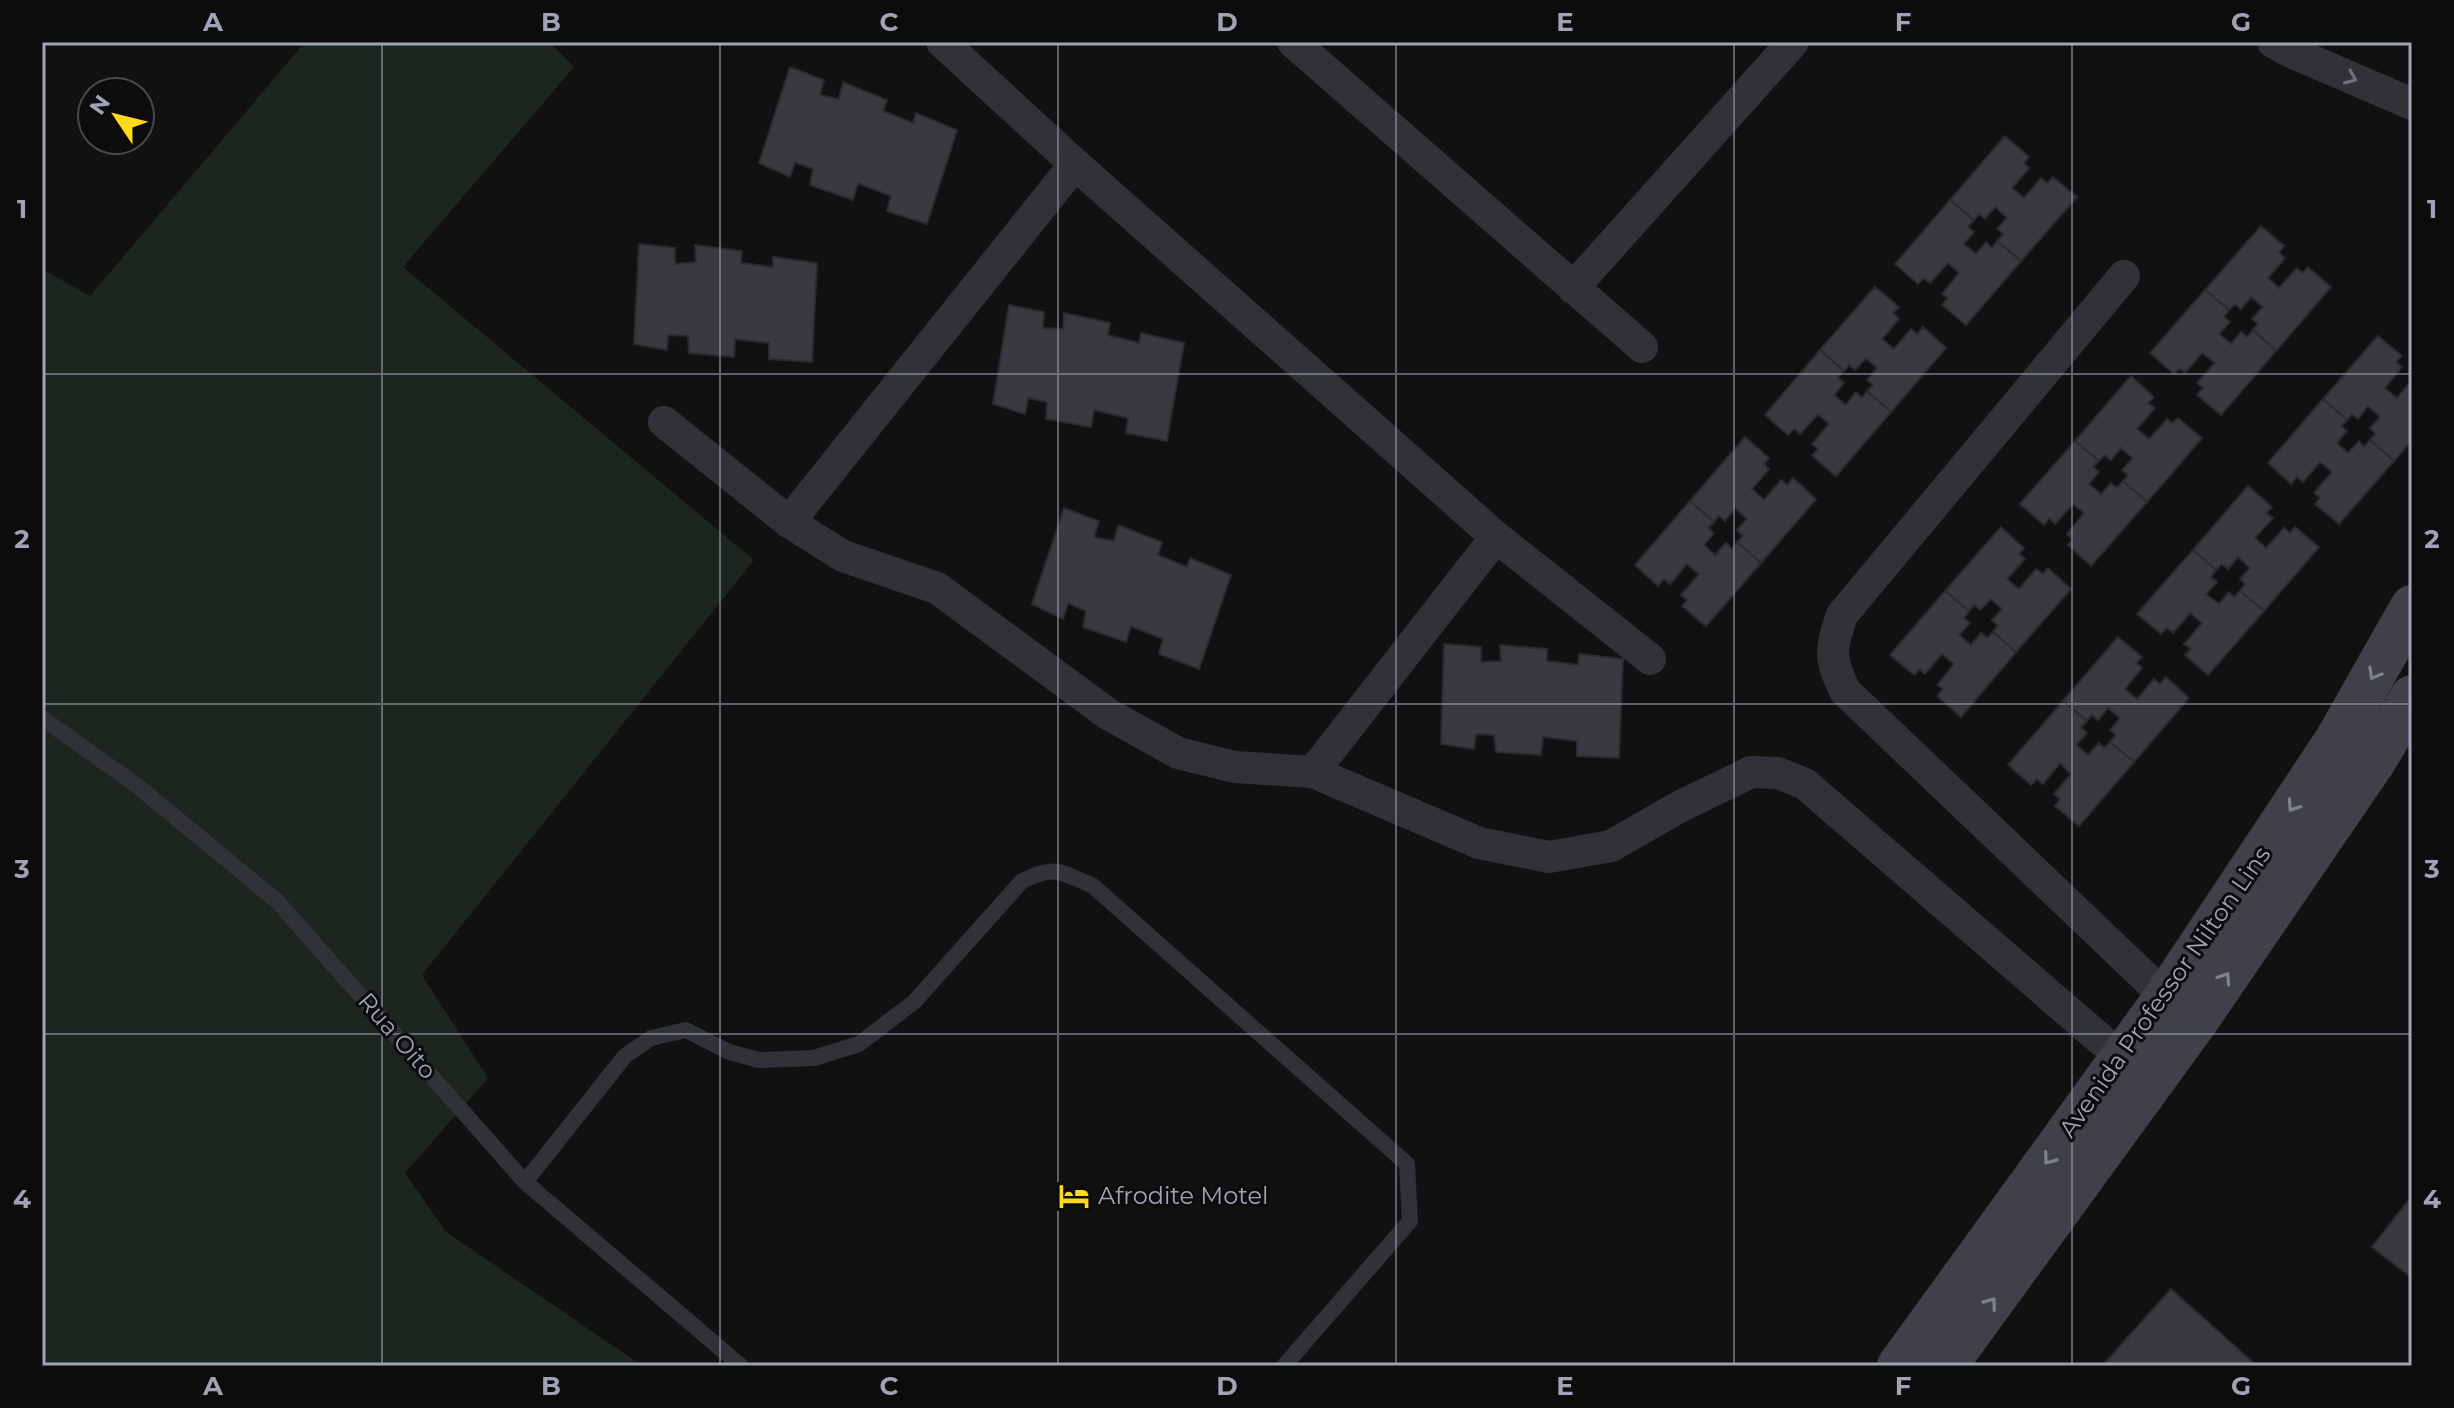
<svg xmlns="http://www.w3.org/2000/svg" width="2454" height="1408" font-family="Montserrat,sans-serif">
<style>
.green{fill:#1d251f}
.building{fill:#3a393f;stroke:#2b2a2f;stroke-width:2}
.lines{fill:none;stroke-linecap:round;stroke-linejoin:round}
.lane{stroke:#313138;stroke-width:16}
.street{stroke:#313138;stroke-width:32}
.secondary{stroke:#3f4048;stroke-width:44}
.oneway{stroke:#6e707d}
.oneway2{stroke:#7e808f}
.grid{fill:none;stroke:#a0a3b5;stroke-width:2;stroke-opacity:0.55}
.labels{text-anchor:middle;stroke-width:6;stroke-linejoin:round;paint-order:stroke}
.street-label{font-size:24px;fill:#a0a3b5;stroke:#0c0c0d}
.poi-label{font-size:24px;fill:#a0a3b5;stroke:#0c0c0d;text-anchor:start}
.neatline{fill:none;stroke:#a0a3b5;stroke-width:3}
.grid-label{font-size:26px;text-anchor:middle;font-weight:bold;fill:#a0a3b5}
</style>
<rect width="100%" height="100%" fill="#111112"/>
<polygon class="green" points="305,42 549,42 574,67 403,267 754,560 422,975 488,1078 405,1173 446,1232 643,1366 42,1366 42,269 90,296"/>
<g class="building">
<polygon points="790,67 824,80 820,95 839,99 843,82 887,100 883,111 913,123 916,113 957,130 927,224 887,211 891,196 858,183 853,200 810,185 813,169 795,162 790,177 759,163"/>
<polygon points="2005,136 2029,157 2024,163 2029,168 2012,188 2024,198 2041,178 2047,183 2053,177 2077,197 2021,261 1997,241 2003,234 1997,229 2007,218 1995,207 1985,219 1979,214 1974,220 1950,200"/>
<polygon points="1950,200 1974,220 1968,227 1974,232 1964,244 1976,254 1986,242 1992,248 1997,241 2021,261 1966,325 1942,305 1948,298 1942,294 1959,273 1948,263 1930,283 1924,278 1918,284 1895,264"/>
<polygon points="2261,226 2284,246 2279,253 2285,258 2268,278 2279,288 2297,268 2302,273 2308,267 2331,287 2276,351 2253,330 2258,324 2252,319 2263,307 2251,297 2241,309 2235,304 2229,310 2205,290"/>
<polygon points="639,244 675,248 675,264 696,262 695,245 742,251 741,263 773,267 773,257 817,263 812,362 769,359 769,343 735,339 734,357 689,353 688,336 668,335 667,350 634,344"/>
<polygon points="1875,287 1899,307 1893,313 1899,319 1882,339 1894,349 1911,329 1917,334 1923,327 1946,348 1891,412 1867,391 1873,385 1867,380 1877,368 1866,358 1855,370 1849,365 1844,371 1820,350"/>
<polygon points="2205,290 2229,310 2224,317 2230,322 2219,334 2231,344 2241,332 2247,337 2253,330 2276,351 2221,415 2197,395 2203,388 2197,383 2215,363 2202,353 2185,373 2180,368 2174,374 2150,353"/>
<polygon points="1009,305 1044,312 1043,328 1063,329 1064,313 1110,323 1108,335 1139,343 1141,333 1184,343 1167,441 1126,433 1128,418 1094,410 1091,427 1046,419 1047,402 1028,398 1025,414 993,404"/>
<polygon points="2378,336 2402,356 2396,362 2402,367 2385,388 2397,398 2412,380 2412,440 2394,461 2370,440 2376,434 2370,428 2380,417 2368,406 2358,419 2352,414 2347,420 2323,399"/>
<polygon points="1820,350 1844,371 1838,377 1844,383 1834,395 1846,405 1856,392 1862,398 1867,391 1891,412 1836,476 1812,456 1818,449 1812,444 1829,424 1818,414 1800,434 1794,429 1788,435 1765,415"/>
<polygon points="2131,376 2154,397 2148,403 2155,408 2137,429 2149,439 2167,419 2172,423 2178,418 2202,438 2147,502 2123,481 2128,475 2122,470 2133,458 2121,448 2111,460 2105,455 2099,461 2075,441"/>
<polygon points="2323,399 2347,420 2341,426 2347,431 2337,443 2348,453 2359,441 2364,447 2370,440 2394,461 2339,524 2315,504 2320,498 2314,493 2332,472 2320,462 2303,482 2297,477 2291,484 2268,463"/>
<polygon points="1745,437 1769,458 1764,464 1769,469 1752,489 1764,500 1781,480 1787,485 1793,478 1816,499 1761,563 1737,542 1743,536 1737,530 1747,519 1735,508 1725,521 1719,516 1714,522 1690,501"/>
<polygon points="2075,441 2099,461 2093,467 2099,472 2089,484 2101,494 2111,483 2117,488 2123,481 2147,502 2091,566 2068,545 2073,539 2067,534 2084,513 2073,504 2055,524 2049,518 2044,525 2020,504"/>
<polygon points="2248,486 2272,507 2266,513 2273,518 2255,538 2266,548 2284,528 2290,533 2295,527 2319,547 2264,611 2240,591 2245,584 2240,579 2250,568 2238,557 2228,569 2222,564 2216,570 2193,550"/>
<polygon points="1690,501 1714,522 1708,528 1714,533 1704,545 1715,555 1726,543 1732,549 1737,542 1761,563 1706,626 1682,606 1687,600 1681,595 1699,574 1687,564 1670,584 1664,579 1658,586 1635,565"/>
<polygon points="1064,508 1099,521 1094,537 1114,541 1118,525 1162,542 1158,555 1187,567 1190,558 1231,575 1199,669 1159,654 1163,639 1131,626 1126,642 1083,627 1086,611 1068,603 1063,619 1032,604"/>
<polygon points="2001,527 2024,548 2019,554 2025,559 2007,579 2019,589 2036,569 2043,574 2048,568 2071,589 2016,652 1993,632 1998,626 1992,620 2002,609 1991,599 1980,610 1974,605 1969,611 1945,591"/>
<polygon points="2193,550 2216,570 2211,577 2217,582 2206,594 2219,604 2229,592 2234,597 2240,591 2264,611 2208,675 2185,655 2191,649 2184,644 2202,623 2190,613 2173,633 2167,628 2161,634 2137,614"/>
<polygon points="1945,591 1969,611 1964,618 1970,623 1959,635 1971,645 1981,633 1987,638 1993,632 2016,652 1961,717 1937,696 1943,689 1937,685 1954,664 1942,654 1925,674 1920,669 1914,675 1890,655"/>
<polygon points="2118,637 2142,657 2136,663 2142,668 2125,689 2137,699 2154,679 2160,684 2166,677 2189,698 2134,762 2110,742 2116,735 2110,730 2120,718 2108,708 2098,720 2092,715 2087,721 2063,701"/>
<polygon points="1444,644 1481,647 1481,662 1501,661 1500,645 1547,649 1547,661 1578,665 1579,654 1623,659 1619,758 1577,756 1577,741 1543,737 1541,755 1496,752 1494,735 1476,734 1474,749 1441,744"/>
<polygon points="2063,701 2087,721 2081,727 2087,733 2076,745 2088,755 2099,743 2104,748 2110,742 2134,762 2079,826 2055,806 2060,799 2054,794 2071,774 2060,763 2043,784 2037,779 2031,785 2008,765"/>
<polygon points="2412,1196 2412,1278 2372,1247"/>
<polygon points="2171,1289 2257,1366 2102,1366"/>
</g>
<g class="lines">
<g class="lane">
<polyline points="42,718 136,785 277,901 525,1182 741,1366"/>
<path d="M525,1182L625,1056L651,1038L686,1030L729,1052L759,1060L814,1058L859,1044L914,1002L1022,881C1055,864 1061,872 1093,886L1407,1164L1410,1221L1284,1366"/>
</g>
<g class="street">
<polyline points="942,42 1075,164 1496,537 1313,772"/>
<polyline points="1293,42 1642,347"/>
<polyline points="2273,42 2289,51 2412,104"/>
<path d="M2124,276L1842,615C1830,650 1829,657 1845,691L2166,997L2183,1010"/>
<polyline points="1573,288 1793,42"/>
<polyline points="664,422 789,522 843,556 937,588 1108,714 1178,753 1235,767 1313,772 1479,843 1549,857 1611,846 1679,807 1751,772 1778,773 1805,784 2137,1071"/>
<polyline points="789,522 1075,164"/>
<polyline points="1496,537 1650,659"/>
</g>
<g class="secondary">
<polyline points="1899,1366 2166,997 2336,741 2412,607"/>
<polyline points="1945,1366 2197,1020 2374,761 2412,697"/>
</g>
</g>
<defs><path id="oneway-chevron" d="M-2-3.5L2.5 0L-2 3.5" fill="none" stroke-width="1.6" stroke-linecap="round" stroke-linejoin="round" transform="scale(2)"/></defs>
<use class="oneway" href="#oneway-chevron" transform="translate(2351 78) rotate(23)"/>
<g class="oneway2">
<use href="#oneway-chevron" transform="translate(2374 674) rotate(120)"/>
<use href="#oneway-chevron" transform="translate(2293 806) rotate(124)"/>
<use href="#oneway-chevron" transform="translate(2225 978) rotate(-56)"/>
<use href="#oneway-chevron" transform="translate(2049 1159) rotate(126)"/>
<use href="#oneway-chevron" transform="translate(1991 1303) rotate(-54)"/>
</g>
<path class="grid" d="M382,42V1366M720,42V1366M1058,42V1366M1396,42V1366M1734,42V1366M2072,42V1366M42,374H2412M42,704H2412M42,1034H2412"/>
<defs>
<g id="hotel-bare" transform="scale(2.4)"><path d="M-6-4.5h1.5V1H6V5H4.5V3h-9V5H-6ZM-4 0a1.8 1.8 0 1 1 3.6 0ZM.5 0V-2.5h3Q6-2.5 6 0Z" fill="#ffda1c" stroke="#0c0c0d" stroke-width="2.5" paint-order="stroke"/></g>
</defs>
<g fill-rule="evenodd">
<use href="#hotel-bare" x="1074" y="1196"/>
</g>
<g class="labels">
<g class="street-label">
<text transform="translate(2165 992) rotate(-55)" y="8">Avenida Professor Nilton Lins</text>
<text transform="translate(397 1036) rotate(49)" y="8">Rua Oito</text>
</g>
<g class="poi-label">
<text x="1098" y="1204">Afrodite Motel</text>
</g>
</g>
<rect width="2454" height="1408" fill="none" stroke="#0c0c0d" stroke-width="88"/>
<g transform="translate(116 116) rotate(305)"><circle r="38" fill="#0c0c0d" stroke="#474850" stroke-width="2"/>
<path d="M0-6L14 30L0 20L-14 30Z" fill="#ffda1c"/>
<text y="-12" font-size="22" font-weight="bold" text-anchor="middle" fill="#a0a3b5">N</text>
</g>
<rect x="44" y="44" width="2366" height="1320" class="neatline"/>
<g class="grid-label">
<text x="213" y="31">A</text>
<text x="551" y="31">B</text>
<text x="889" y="31">C</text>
<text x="1227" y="31">D</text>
<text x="1565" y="31">E</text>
<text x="1903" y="31">F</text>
<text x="2241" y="31">G</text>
<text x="22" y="218">1</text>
<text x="2432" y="218">1</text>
<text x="22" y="548">2</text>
<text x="2432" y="548">2</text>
<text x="22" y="878">3</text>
<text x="2432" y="878">3</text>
<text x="22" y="1208">4</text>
<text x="2432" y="1208">4</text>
<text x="213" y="1395">A</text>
<text x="551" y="1395">B</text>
<text x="889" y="1395">C</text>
<text x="1227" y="1395">D</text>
<text x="1565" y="1395">E</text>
<text x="1903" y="1395">F</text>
<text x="2241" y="1395">G</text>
</g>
</svg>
